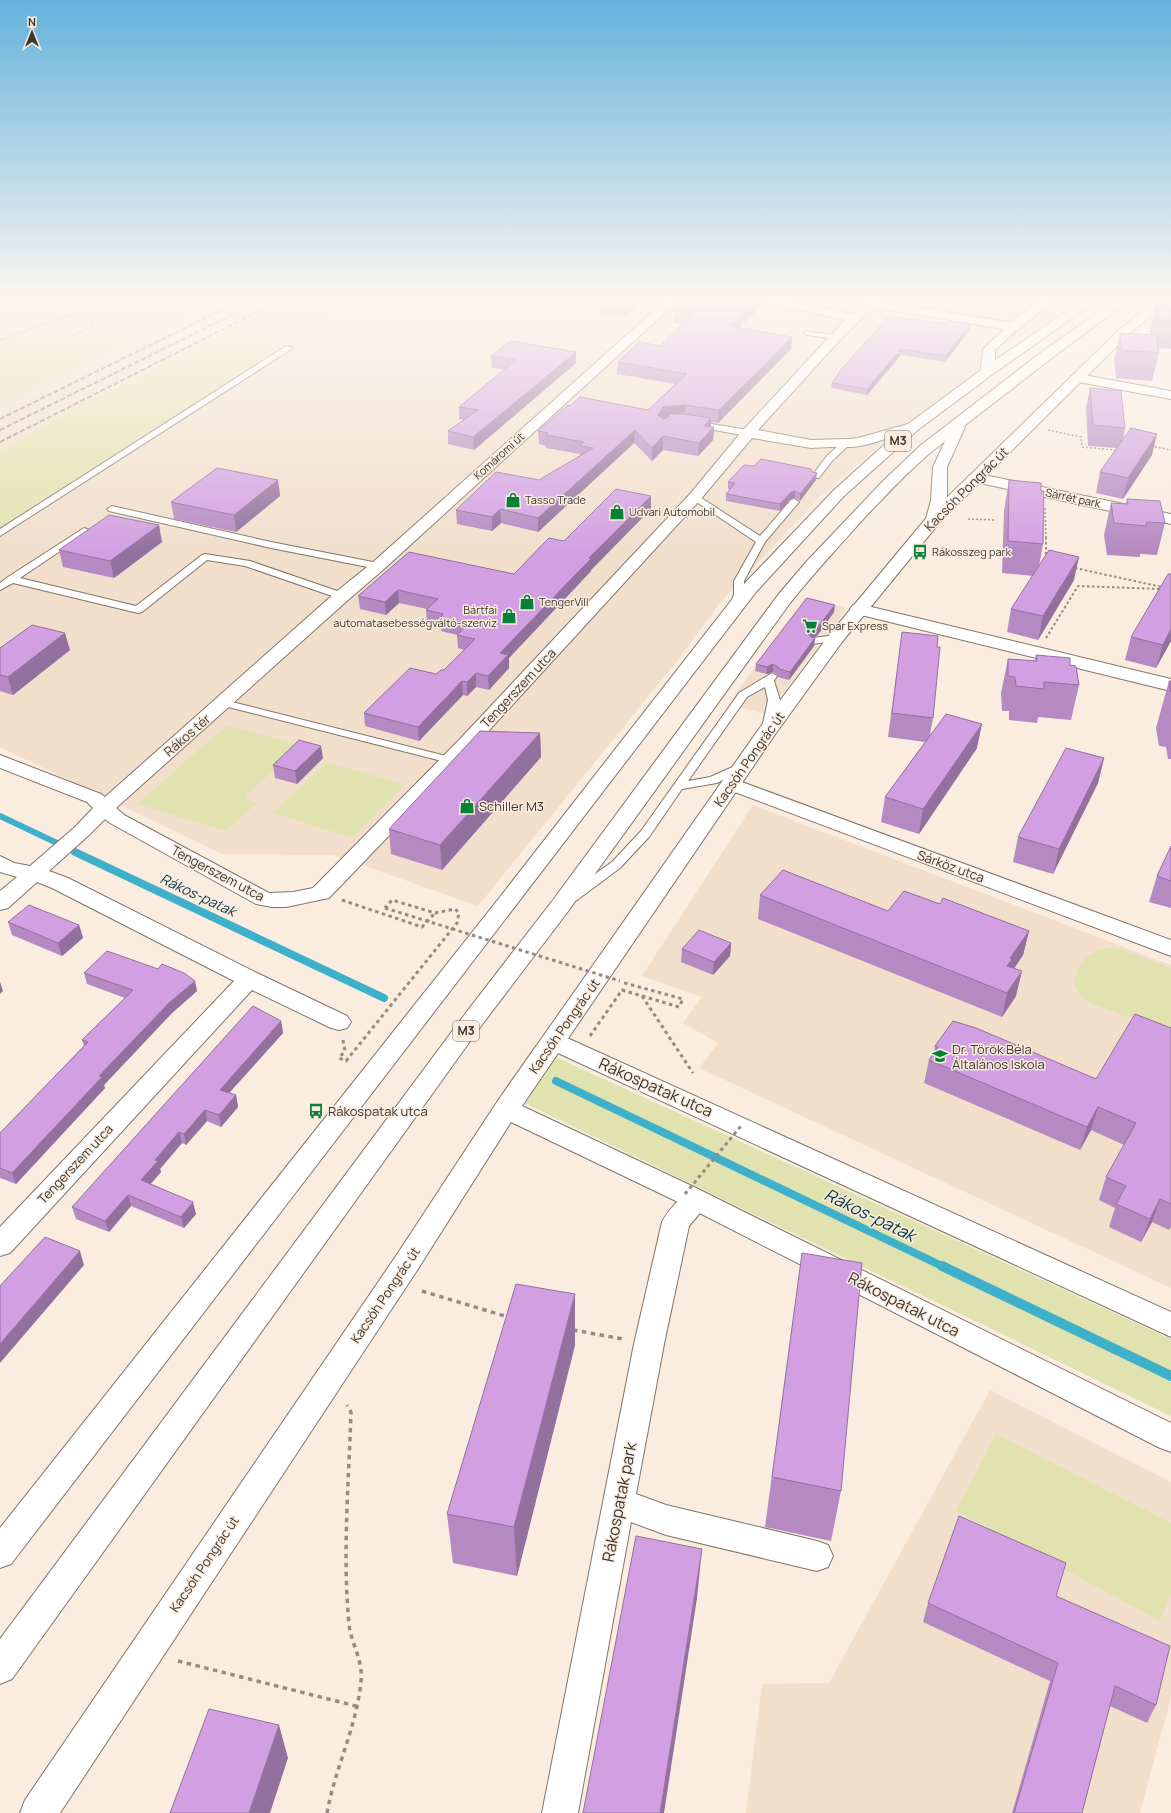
<svg xmlns="http://www.w3.org/2000/svg" width="1171" height="1813" font-family="Manrope,sans-serif">
<style>
.built{fill:#f1dfcc}
.green{fill:#e0e3af}
.lines{fill:none;stroke-linecap:round;stroke-linejoin:round}
.stream-far2{stroke:#3fb0c9;stroke-width:6}
.stream-far1{stroke:#3fb0c9;stroke-width:8}
.stream{stroke:#3fb0c9;stroke-width:10}
.service-casing{stroke:#817569;stroke-width:2}
.minor-casing{stroke:#817569;stroke-width:2}
.tertiary-casing{stroke:#817569;stroke-width:2}
.primary-casing{stroke:#817569;stroke-width:2}
.path-far3{stroke:#948b82;stroke-width:1.5;stroke-dasharray:2 2;stroke-linecap:butt}
.path-far2{stroke:#948b82;stroke-width:2;stroke-dasharray:2.5 2.5;stroke-linecap:butt}
.path-far1{stroke:#948b82;stroke-width:3;stroke-dasharray:3.5 3.5;stroke-linecap:butt}
.path{stroke:#948b82;stroke-width:3.5;stroke-dasharray:4.5 4.5;stroke-linecap:butt}
.service{fill:#fff;fill-rule:evenodd}
.minor{fill:#fff;fill-rule:evenodd}
.tertiary{fill:#fff;fill-rule:evenodd}
.primary{fill:#fff;fill-rule:evenodd}
.rail{stroke:#978d84;stroke-width:2;stroke-dasharray:5 2.5;stroke-linecap:butt}
.path-bridge{stroke:#948b82;stroke-width:3;stroke-dasharray:3.5 3.5;stroke-linecap:butt}
.wall{fill:#b58ac2}
.shaded-wall{fill:#93709e}
.building{fill:#d2a0e2;stroke:#93709e}
.labels{text-anchor:middle;stroke-width:3;stroke-linejoin:round;paint-order:stroke}
.far-street-label{font-size:11px;fill:#3c3631;stroke:#faecdf}
.far-poi-label{font-size:11px;fill:#3c3631;stroke:#faecdf;text-anchor:start}
.shield{fill:#faecdf;stroke:#756d65;stroke-width:1}
.shield-label{font-size:12px;font-weight:bold;fill:#3c3631}
.street-label{font-size:13px;fill:#3c3631;stroke:#faecdf}
.poi-label{font-size:13px;fill:#3c3631;stroke:#faecdf;text-anchor:start}
.water-label{font-size:14px;font-style:italic;fill:#053a45;stroke:#faecdf}
.near-street-label{font-size:16px;fill:#3c3631;stroke:#faecdf}
.near-water-label{font-size:17px;font-style:italic;fill:#053a45;stroke:#faecdf}
</style>
<rect width="100%" height="100%" fill="#faecdf"/>
<g class="built">
<polygon points="223,299 352,300 1059,299 994,358 863,459 820,497 720,603 677,661 478,906 334,855 222,854 0,747 0,405"/>
<polygon points="804,598 847,608 767,714 728,705"/>
<polygon points="753,805 1171,965 1171,1288 699,1068 718,1043 683,1023 702,997 642,976"/>
<polygon points="990,1390 1171,1482 1171,1697 1140,1813 746,1813 762,1684 829,1683"/>
</g>
<g class="green">
<polygon points="0,299 223,299 0,405"/>
<polygon points="290,299 354,299 0,528 0,452 49,422"/>
<polygon points="1057,299 1077,299 1031,331 997,347"/>
<polygon points="227,725 300,745 244,798 257,803 226,831 137,804"/>
<polygon points="327,762 405,785 353,838 273,813"/>
<path d="M1108,948H1117L1171,968V1034L1086,1001L1080,994L1074,983C1078,961 1087,954 1108,948Z"/>
<polygon points="534,1047 1171,1339 1171,1416 502,1092"/>
<polygon points="996,1434 1171,1523 1171,1593 1160,1621 956,1511"/>
</g>
<g class="lines">
<polyline class="stream-far2" points="0,816 78,853"/>
<g class="stream-far1">
<polyline points="75,852 384,998"/>
<polyline points="556,1081 944,1267"/>
</g>
<polyline class="stream" points="942,1266 1171,1376"/>
<g class="service-casing">
<g id="service">
<polygon points="805,331 835,335 839,337 835,339 808,335 804,333"/>
<polygon points="286,346 289,346 293,348 0,536 0,529"/>
<polygon points="694,421 748,430 752,433 748,436 691,426 691,422"/>
<polygon points="846,440 850,443 849,445 832,461 819,478 813,478 812,476 826,457 843,441"/>
<polygon points="695,494 760,536 791,500 794,499 799,502 765,542 753,564 744,581 744,594 739,609 735,610 730,607 734,594 734,581 756,542 692,499 690,497 692,495"/>
<polygon points="112,506 271,542 378,563 383,566 378,569 271,548 109,511 107,509"/>
<polygon points="84,528 87,529 89,531 87,533 20,578 136,606 202,555 205,554 250,561 346,594 347,596 346,598 338,598 245,566 207,560 142,612 138,613 13,583 0,590 0,583 8,577"/>
<polygon points="836,635 840,636 841,638 840,640 813,644 808,641 813,638"/>
<polygon points="772,673 777,676 774,681 780,700 772,730 768,731 762,728 768,700 765,687 747,697 688,781 710,777 742,763 746,764 748,766 746,768 717,783 682,789 649,837 620,868 577,900 567,900 566,897 567,894 612,862 641,831 739,693"/>
<polygon points="224,700 454,758 456,760 450,763 220,705 218,703 220,701"/>
</g>
</g>
<g class="minor-casing">
<g id="minor">
<polygon points="667,299 680,299 384,569 348,600 116,808 124,815 269,893 293,892 313,888 459,740 690,494 743,430 845,320 767,303 761,299 784,299 852,314 867,299 880,299 879,301 1014,323 1018,324 1020,327 1018,330 1014,331 873,307 840,340 758,430 811,440 846,439 851,440 853,443 851,446 811,448 752,438 700,500 473,748 329,898 286,907 272,907 256,904 110,823 105,819 89,835 49,871 68,878 257,973 347,1016 351,1022 347,1028 339,1030 331,1028 252,990 10,1253 0,1256 0,1227 234,981 52,888 37,882 8,908 0,910 0,891 17,877 0,872 0,856 14,863 30,866 75,827 93,808 87,802 0,768 0,755 101,794 105,797 336,592 372,563"/>
<polygon points="1078,374 1171,391 1171,399 1073,381 1071,378 1073,375"/>
<polygon points="975,473 1171,514 1171,524 970,481 967,478 970,475"/>
<polygon points="859,604 1171,679 1171,691 853,613 850,609 853,605"/>
<polygon points="731,778 1171,940 1171,956 724,788 721,784 724,780"/>
<polygon points="554,1032 1171,1312 1171,1337 545,1047 542,1041 545,1035"/>
<path d="M696,1190L705,1193L709,1200L705,1207L689,1226L664,1344L636,1494L666,1505L817,1541L828,1545L833,1556L828,1567L817,1571L666,1535L631,1522L578,1813H542L634,1344L662,1222C669,1209 682,1194 696,1190Z"/>
</g>
</g>
<g class="tertiary-casing">
<g id="tertiary">
<polygon points="1040,299 1054,299 1018,330 1010,330 1008,327 1010,324"/>
<polygon points="1157,299 1171,299 1127,336 940,522 842,642 776,733 522,1106 694,1187 1171,1423 1171,1452 1160,1448 676,1201 511,1122 416,1272 60,1813 20,1813 25,1800 396,1256 497,1102 761,726 830,634 928,516 1119,330"/>
</g>
</g>
<g class="primary-casing">
<g id="primary">
<path d="M1085,299H1099L993,374L919,429L844,496L756,592L11,1564L0,1568V1528L500,897L744,584L834,490L894,436C878,441 858,450 841,446L839,443L841,440L858,438L908,424L981,370L983,349L1010,324H1018L1020,327L995,350V360Z"/>
<path d="M1117,299H1131L1053,357L964,426L965,427L947,467V500L940,522L934,524L928,522L926,519L931,500L933,467L945,441C916,463 892,489 867,515C841,544 815,572 790,603L569,910L481,1026L12,1679L0,1684V1639L465,1014L553,900L778,595L807,561L884,480L921,445L1043,351Z"/>
</g>
</g>
<g class="path-far3">
<polyline points="0,315 44,299"/>
<polyline points="68,316 78,311"/>
<polyline points="0,340 67,316 92,323 92,327 71,336"/>
<polyline points="1048,430 1081,437 1082,447 1115,450"/>
<polyline points="1151,446 1171,450"/>
<polyline points="1045,508 1046,538"/>
<polyline points="968,519 995,520"/>
</g>
<g class="path-far2">
<polyline points="1046,537 1046,557"/>
<polyline points="1075,568 1162,587"/>
<polyline points="1046,638 1078,586 1160,589"/>
</g>
<g class="path-far1">
<polyline points="342,900 422,927 435,913"/>
<polyline points="642,996 693,1073"/>
<polyline points="590,1036 622,990 679,1007 683,999 621,982"/>
<polyline points="343,1040 345,1051 339,1058 346,1061 457,923 459,913 455,909 435,913 392,900 385,908"/>
</g>
<g class="path">
<polyline points="422,1291 508,1317"/>
<polyline points="573,1330 623,1339"/>
<polyline points="178,1661 356,1706"/>
<path d="M327,1813C335,1768 357,1726 361,1681C363,1663 354,1648 350,1631C348,1620 348,1608 347,1597C344,1536 349,1474 351,1412L347,1405"/>
</g>
<use href="#service" class="service"/>
<use href="#minor" class="minor"/>
<use href="#tertiary" class="tertiary"/>
<use href="#primary" class="primary"/>
<g class="rail">
<polyline points="0,419 244,299"/>
<polyline points="0,430 264,299"/>
<polyline points="0,442 283,299"/>
</g>
<g class="path-bridge">
<polyline points="385,908 620,981"/>
<polyline points="685,1194 741,1126"/>
</g>
</g>
<g class="wall">
<polygon points="608,299 644,299 624,317 601,313 601,305"/>
<polygon points="688,299 761,299 760,307 739,328 791,349 718,423 711,422 711,427 714,427 713,440 698,456 663,450 652,461 634,443 538,532 501,523 492,531 457,524 456,510 539,480 580,456 580,454 546,448 546,446 539,444 538,431 570,406 648,410 675,384 617,374 618,362 660,346 683,324 674,323 675,311"/>
<polygon points="807,299 847,299 842,304"/>
<polygon points="1156,304 1171,305 1171,349 1158,348 1159,353 1152,381 1116,378 1114,360 1120,333 1151,335 1150,331"/>
<polygon points="946,324 971,324 970,329 945,362 901,355 867,395 831,388 832,383 837,376 838,373"/>
<polygon points="576,352 576,363 474,450 448,444 448,431 464,420 459,419 459,407 504,370 492,368 491,356"/>
<polygon points="1090,388 1125,428 1123,440 1152,455 1123,499 1096,493 1100,472 1117,448 1088,446 1086,408"/>
<polygon points="754,466 812,472 816,480 800,501 795,498 791,499 780,511 726,501 726,494 730,489 728,489 728,482"/>
<polygon points="278,480 280,496 236,532 174,519 171,502"/>
<polygon points="1009,480 1043,544 1039,566 1074,580 1038,640 1007,632 1011,609 1033,576 1002,573 1004,511"/>
<polygon points="651,496 651,509 591,570 591,571 576,587 509,658 509,668 489,690 476,687 467,696 463,695 419,741 365,726 364,713 444,670 464,650 458,648 457,635 441,631 441,626 427,623 426,610 427,609 399,603 386,615 360,609 358,596 409,552 514,574 564,541"/>
<polygon points="1127,499 1165,523 1157,555 1140,554 1140,557 1107,555 1104,535 1111,503 1126,504"/>
<polygon points="162,542 114,578 63,567 59,550"/>
<polygon points="1171,574 1171,641 1156,668 1125,660 1131,637"/>
<polygon points="834,612 817,636 813,638 815,638 814,646 789,680 778,677 778,675 773,672 767,674 755,671 756,664"/>
<polygon points="902,632 937,647 933,718 930,735 977,748 919,834 881,822 885,797 925,742 888,737"/>
<polygon points="0,648 70,650 13,695 0,691"/>
<polygon points="1036,655 1070,665 1079,685 1071,720 1038,717 1037,723 1009,720 1009,711 1002,711 1001,693 1008,659 1035,661"/>
<polygon points="1169,681 1171,681 1171,759 1168,759 1166,747 1159,746 1156,728"/>
<polygon points="540,733 541,757 442,870 391,854 389,829"/>
<polygon points="323,758 297,784 275,778 273,765"/>
<polygon points="1104,758 1098,783 1053,874 1013,862 1018,837"/>
<polygon points="1171,846 1171,908 1149,902 1157,876"/>
<polygon points="760,895 888,911 940,904 1029,931 1023,955 1014,968 1016,996 1002,1017 758,919"/>
<polygon points="8,922 79,925 83,938 62,956 12,935"/>
<polygon points="731,943 730,956 713,975 681,962 682,949"/>
<polygon points="84,973 197,991 171,1014 104,1085 105,1088 16,1184 0,1178 0,1133 84,1046 82,1040 125,998 87,984"/>
<polygon points="281,1021 283,1033 229,1093 236,1095 238,1107 221,1127 207,1121 186,1145 182,1143 160,1169 161,1172 150,1184 196,1214 184,1228 131,1206 109,1232 76,1219 72,1207"/>
<polygon points="1171,1028 1171,1227 1169,1230 1152,1222 1141,1242 1109,1227 1115,1208 1099,1200 1106,1177 1124,1145 1091,1130 1080,1150 924,1083 929,1060 934,1052 935,1046 1096,1079"/>
<polygon points="575,1294 575,1345 517,1576 453,1563 447,1514"/>
<polygon points="795,1305 841,1491 831,1541 765,1527"/>
<polygon points="1056,1596 1156,1705 1147,1723 1110,1706 1082,1813 1012,1813 1050,1681 923,1622 928,1603"/>
</g>
<g class="shaded-wall">
<polygon points="635,299 644,299 624,317 624,308"/>
<polygon points="758,299 761,299 760,307 729,338 729,326"/>
<polygon points="843,299 847,299 842,304"/>
<polygon points="971,324 970,329 945,362 946,356"/>
<polygon points="792,337 791,349 718,423 719,410"/>
<polygon points="901,349 901,355 867,395 867,389"/>
<polygon points="576,352 576,363 474,450 473,437"/>
<polygon points="685,405 684,418 658,428 658,415 663,407"/>
<polygon points="711,418 710,431 704,426"/>
<polygon points="714,427 713,440 698,456 699,443"/>
<polygon points="635,430 634,443 538,532 538,518"/>
<polygon points="1157,434 1152,455 1123,499 1128,478"/>
<polygon points="663,436 663,450 652,461 652,448"/>
<polygon points="817,473 816,480 800,501 800,494"/>
<polygon points="278,480 280,496 236,532 234,515"/>
<polygon points="795,491 795,498 791,499 780,511 780,504 791,492"/>
<polygon points="651,496 651,509 591,570 591,571 576,587 509,658 509,668 489,690 488,676 500,653 589,558"/>
<polygon points="500,509 501,523 492,531 492,517"/>
<polygon points="159,525 162,542 114,578 110,561"/>
<polygon points="1079,557 1074,580 1038,640 1043,616"/>
<polygon points="398,590 399,603 386,615 385,602"/>
<polygon points="835,605 834,612 817,636 807,640 807,633"/>
<polygon points="1171,629 1171,641 1156,668 1163,645"/>
<polygon points="65,633 70,650 13,695 8,677"/>
<polygon points="815,638 814,646 789,680 790,672"/>
<polygon points="773,664 773,672 767,674 767,667"/>
<polygon points="476,673 476,687 467,696 467,682"/>
<polygon points="462,681 463,695 419,741 418,727"/>
<polygon points="982,724 977,748 919,834 923,809"/>
<polygon points="540,733 541,757 442,870 440,845"/>
<polygon points="321,746 323,758 297,784 295,771"/>
<polygon points="1104,758 1098,783 1053,874 1059,849"/>
<polygon points="79,925 83,938 62,956 58,943"/>
<polygon points="1029,931 1023,955 1008,978 1007,966 1010,958"/>
<polygon points="731,943 730,956 713,975 714,962"/>
<polygon points="1022,971 1016,996 1002,1017 1007,993"/>
<polygon points="195,981 197,991 171,1014 104,1085 105,1088 16,1184 12,1173 99,1076 169,1003"/>
<polygon points="0,982 3,991 0,994"/>
<polygon points="281,1021 283,1033 222,1101 220,1090"/>
<polygon points="236,1095 238,1107 221,1127 219,1115"/>
<polygon points="1098,1107 1091,1130 1080,1150 1087,1127"/>
<polygon points="205,1110 207,1121 186,1145 184,1134"/>
<polygon points="179,1132 182,1143 160,1169 161,1172 144,1192 141,1180 155,1160"/>
<polygon points="128,1195 131,1206 109,1232 105,1221"/>
<polygon points="1160,1199 1152,1222 1141,1242 1150,1219"/>
<polygon points="193,1202 196,1214 184,1228 181,1217"/>
<polygon points="80,1251 84,1265 0,1363 0,1344"/>
<polygon points="575,1294 575,1345 517,1576 514,1527"/>
<polygon points="702,1549 697,1598 664,1813 660,1813"/>
<polygon points="279,1725 288,1758 270,1813 249,1813"/>
</g>
<g class="building">
<polygon points="608,299 635,299 624,308 601,305"/>
<polygon points="688,299 758,299 729,326 792,337 719,410 685,405 663,407 658,415 663,419 667,418 670,414 684,414 711,418 704,426 714,427 699,443 663,436 652,448 635,430 538,518 500,509 492,517 456,510 496,472 539,480 593,448 580,446 584,442 546,435 548,433 538,431 568,405 570,406 580,397 648,410 687,374 618,362 639,342 660,346 693,314 675,311"/>
<polygon points="1156,304 1171,305 1171,321 1159,320"/>
<polygon points="889,316 946,324 949,321 971,324 946,356 901,349 867,389 832,383 839,374 838,373"/>
<polygon points="1120,333 1156,335 1159,353 1122,350"/>
<polygon points="511,341 576,352 473,437 448,431 478,410 459,407 516,360 491,356"/>
<polygon points="1090,388 1121,391 1125,428 1093,425"/>
<polygon points="1131,428 1157,434 1128,478 1100,472"/>
<polygon points="761,459 811,469 812,472 817,473 800,494 795,491 791,492 780,504 726,494 735,483 728,482 744,465 754,466"/>
<polygon points="217,468 278,480 234,515 171,502"/>
<polygon points="1009,480 1041,483 1041,491 1044,491 1043,544 1008,541"/>
<polygon points="616,489 651,496 589,558 591,559 576,574 500,653 508,655 488,676 476,673 467,682 462,681 418,727 364,713 410,668 436,674 441,670 444,670 475,639 457,635 468,624 440,618 443,614 426,610 438,599 398,590 385,602 358,596 409,552 514,574 549,538 564,541"/>
<polygon points="1127,499 1160,501 1165,523 1146,522 1147,526 1114,523 1111,503 1128,504"/>
<polygon points="109,515 159,525 110,561 59,550"/>
<polygon points="1049,550 1079,557 1043,616 1011,609"/>
<polygon points="1168,574 1171,574 1171,629 1163,645 1131,637"/>
<polygon points="807,598 835,605 817,628 807,633 811,637 815,638 790,672 779,669 778,667 773,664 767,667 756,664"/>
<polygon points="32,625 65,633 8,677 0,675 0,648"/>
<polygon points="902,632 938,636 937,647 940,647 933,718 892,713"/>
<polygon points="1036,655 1070,658 1070,665 1076,666 1079,685 1044,682 1044,689 1016,686 1015,677 1008,676 1008,659 1037,661"/>
<polygon points="1169,681 1171,681 1171,692"/>
<polygon points="946,714 982,724 923,809 885,797"/>
<polygon points="480,731 540,733 440,845 389,829"/>
<polygon points="299,740 321,746 295,771 273,765"/>
<polygon points="1066,748 1104,758 1059,849 1018,837"/>
<polygon points="1171,846 1171,881 1157,876"/>
<polygon points="783,870 888,911 904,891 940,904 943,898 1029,931 1010,958 1012,959 1007,966 1022,971 1007,993 760,895"/>
<polygon points="29,905 79,925 58,943 8,922"/>
<polygon points="699,930 731,943 714,962 682,949"/>
<polygon points="107,951 158,969 162,964 184,973 195,981 169,1003 99,1076 102,1077 12,1173 0,1168 0,1133 88,1042 82,1040 133,990 84,973"/>
<polygon points="253,1006 281,1021 220,1090 236,1095 219,1115 205,1110 184,1134 179,1132 155,1160 158,1161 141,1180 193,1202 181,1217 128,1195 105,1221 72,1207"/>
<polygon points="1135,1014 1171,1028 1171,1204 1160,1199 1150,1219 1116,1204 1126,1186 1106,1177 1136,1123 1098,1107 1087,1127 929,1060 938,1047 935,1046 953,1021 976,1028 1096,1079"/>
<polygon points="45,1237 80,1251 0,1344 0,1286"/>
<polygon points="802,1253 862,1263 841,1491 772,1477"/>
<polygon points="516,1284 575,1294 514,1527 447,1514"/>
<polygon points="959,1516 1066,1563 1056,1596 1170,1646 1156,1705 1115,1686 1082,1813 1014,1813 1058,1663 928,1603"/>
<polygon points="636,1536 702,1549 660,1813 583,1813"/>
<polygon points="209,1709 279,1725 249,1813 170,1813"/>
</g>
<linearGradient id="sky" x2="0" y2="1"><stop stop-color="#64b2dc"/><stop offset="0.54" stop-color="#fdf6f1"/><stop offset="1" stop-color="#fdf6f1" stop-opacity="0"/></linearGradient>
<rect width="1171" height="553" fill="url(#sky)"/>
<defs>
<g id="shop-bare" transform="scale(1.2)"><path d="M-5-2.5h2.3a2.7 3.5 0 0 1 5.4 0H5L5.5 6h-11ZM-1.5-2.5h3a1.5 2.3 0 0 0-3 0Z" fill="#068139" stroke="#faecdf" stroke-width="2.5" paint-order="stroke"/></g>
<g id="bus-bare" transform="scale(1.2)"><path d="M-5-6H5V4H4V6H2V4H-2V6H-4V4H-5ZM-3.5-4V0h7V-4ZM-3.5 1.2v1.5H-2V1.2ZM2 1.2v1.5H3.5V1.2Z" fill="#068139" stroke="#faecdf" stroke-width="2.5" paint-order="stroke"/></g>
<g id="supermarket-bare" transform="scale(1.2)"><path d="M-6-5.5h2.5l.6 2H6L4.5 2H-2.5L-4.4-4H-6ZM-1.5 3.2a1.3 1.3 0 1 0 .1 0ZM3 3.2a1.3 1.3 0 1 0 .1 0Z" fill="#068139" stroke="#faecdf" stroke-width="2.5" paint-order="stroke"/></g>
<g id="school-bare" transform="scale(1.2)"><path d="M0-5L7-2L0 1L-7-2ZM-4 1L0 2.5L4 1V4Q0 6-4 4Z" fill="#068139" stroke="#faecdf" stroke-width="2.5" paint-order="stroke"/></g>
</defs>
<g fill-rule="evenodd">
<use href="#shop-bare" x="513" y="500"/>
<use href="#shop-bare" x="617" y="512"/>
<use href="#bus-bare" x="920" y="552"/>
<use href="#shop-bare" x="527" y="602"/>
<use href="#shop-bare" x="509" y="616"/>
<use href="#supermarket-bare" x="810" y="626"/>
<use href="#shop-bare" x="467" y="806"/>
<use href="#school-bare" x="940" y="1056"/>
<use href="#bus-bare" x="316" y="1111"/>
</g>
<g class="labels">
<g class="far-street-label">
<text transform="translate(499 456) rotate(-42)" y="4">Komáromi út</text>
<text transform="translate(1073 498) rotate(12)" y="4">Sárrét park</text>
</g>
<g class="far-poi-label">
<text x="525" y="504">Tasso Trade</text>
<text x="629" y="516">Udvari Automobil</text>
<text x="932" y="556">Rákosszeg park</text>
<text x="539" y="606">TengerVill</text>
<text x="497" y="614" text-anchor="end">Bártfai<tspan x="497" dy="13">automatasebességváltó-szerviz</tspan></text>
<text x="822" y="630">Spar Express</text>
</g>
<g class="shield">
<rect x="885" y="431" width="26" height="20" rx="3"/>
<rect x="453" y="1021" width="26" height="20" rx="3"/>
</g>
<g class="shield-label">
<text x="898" y="445">M3</text>
<text x="466" y="1035">M3</text>
</g>
<g class="street-label">
<text transform="translate(966 489) rotate(-45)" y="5">Kacsóh Pongrác út</text>
<text transform="translate(518 688) rotate(-47)" y="5">Tengerszem utca</text>
<text transform="translate(187 735) rotate(-41)" y="5">Rákos tér</text>
<text transform="translate(749 759) rotate(-55)" y="5">Kacsóh Pongrác út</text>
<text transform="translate(951 866) rotate(20)" y="5">Sárköz utca</text>
<text transform="translate(218 873) rotate(28)" y="5">Tengerszem utca</text>
<text transform="translate(564 1026) rotate(-55)" y="5">Kacsóh Pongrác út</text>
<text transform="translate(75 1164) rotate(-47)" y="5">Tengerszem utca</text>
<text transform="translate(385 1295) rotate(-56)" y="5">Kacsóh Pongrác út</text>
<text transform="translate(204 1564) rotate(-56)" y="5">Kacsóh Pongrác út</text>
</g>
<g class="poi-label">
<text x="479" y="811">Schiller M3</text>
<text x="952" y="1054">Dr. Török Béla<tspan x="952" dy="15">Általános Iskola</tspan></text>
<text x="328" y="1116">Rákospatak utca</text>
</g>
<g class="water-label">
<text transform="translate(198 895) rotate(25)" y="5">Rákos-patak</text>
</g>
<g class="near-street-label">
<text transform="translate(656 1087) rotate(24)" y="6">Rákospatak utca</text>
<text transform="translate(904 1304) rotate(27)" y="6">Rákospatak utca</text>
<text transform="translate(619 1502) rotate(-79)" y="6">Rákospatak park</text>
</g>
<g class="near-water-label">
<text transform="translate(870 1215) rotate(26)" y="6">Rákos-patak</text>
</g>
</g>
<g transform="translate(32 32)" stroke="#faecdf" stroke-width="3" paint-order="stroke">
<path d="M0-3L7 15L0 10L-7 15Z" fill="#3c3631"/>
<text y="-6" font-size="11" font-weight="bold" text-anchor="middle" fill="#3c3631">N</text>
</g>
</svg>
